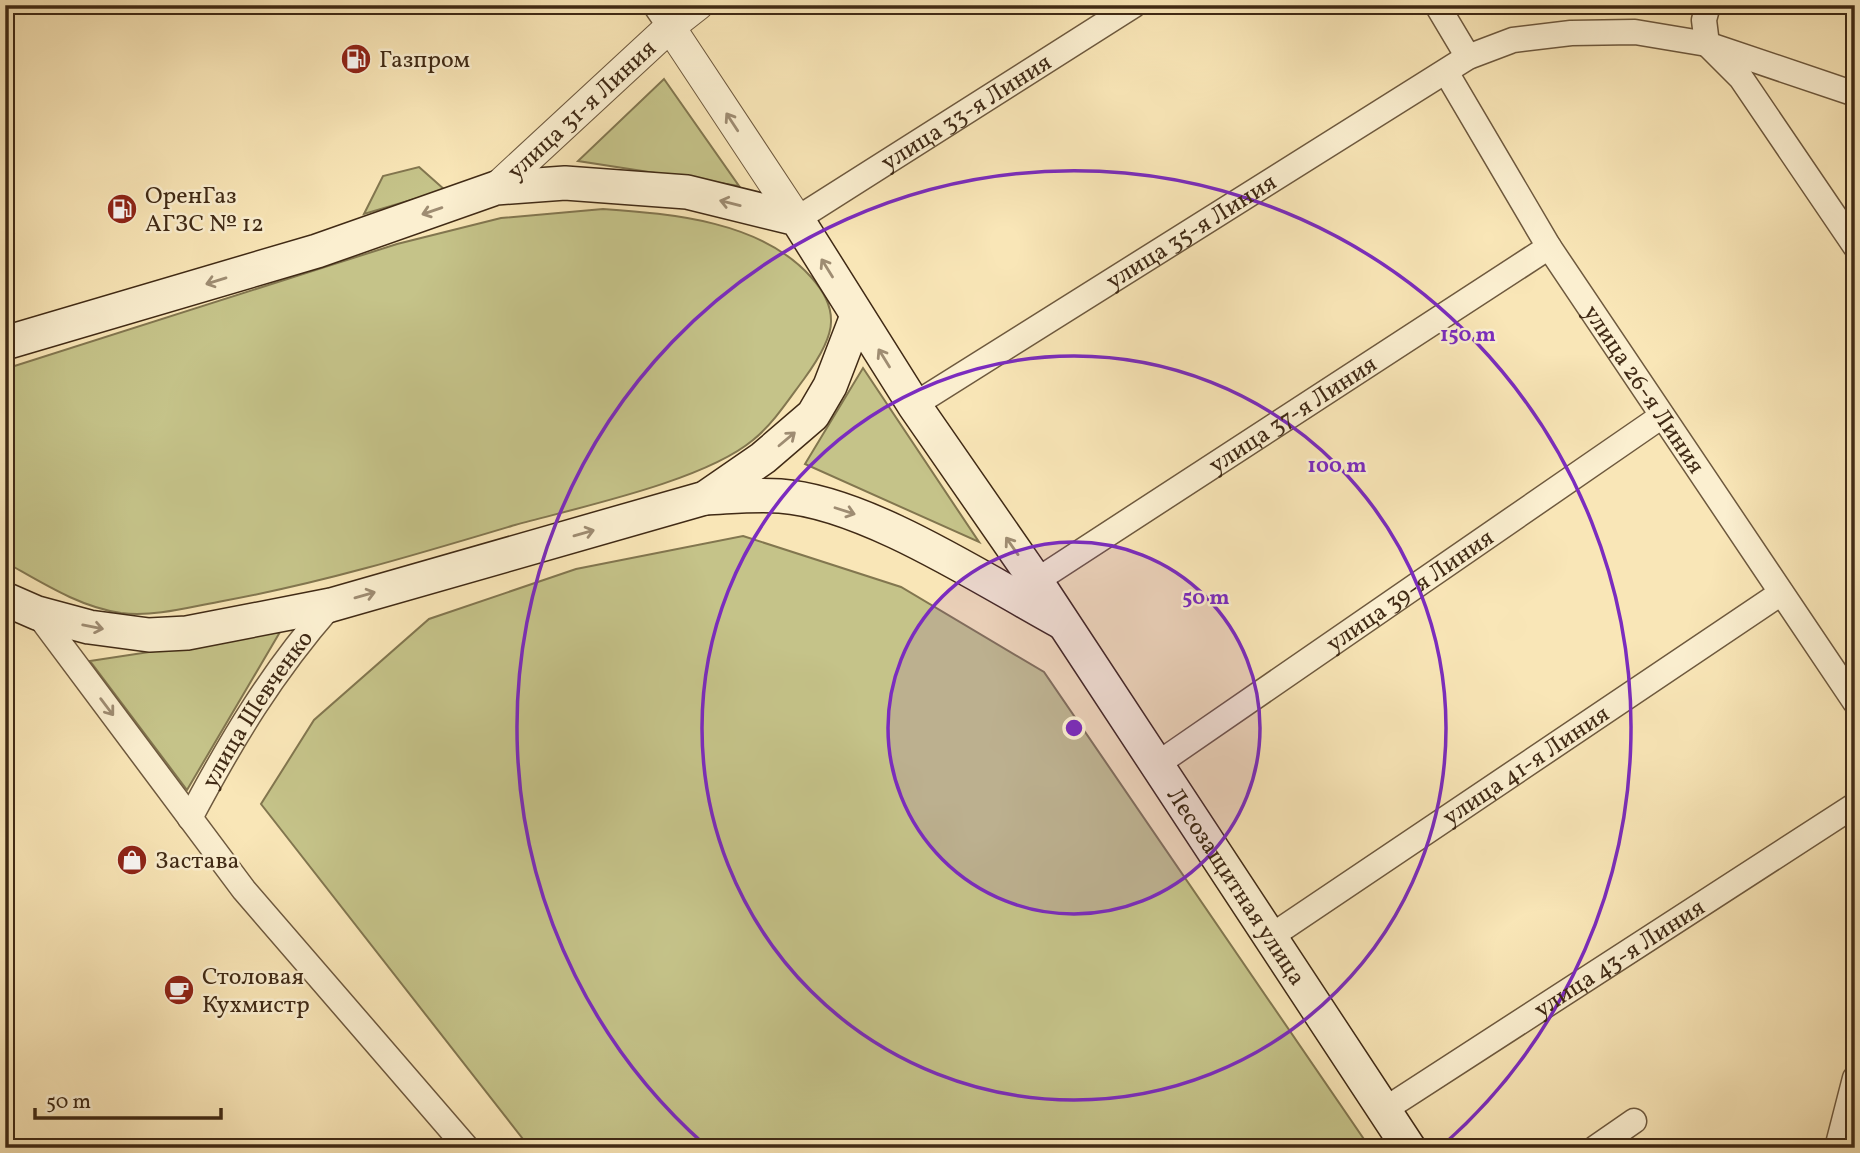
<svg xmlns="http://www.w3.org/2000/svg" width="1860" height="1153" font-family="Vollkorn,serif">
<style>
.green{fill:#c5c389;stroke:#82764f;stroke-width:2}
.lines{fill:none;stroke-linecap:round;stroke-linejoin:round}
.minor-casing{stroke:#6e593e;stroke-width:27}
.tertiary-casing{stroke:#6e593e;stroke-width:32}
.secondary-casing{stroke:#402a15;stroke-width:36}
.minor{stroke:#fbefd0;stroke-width:24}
.tertiary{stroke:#fbefd0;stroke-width:30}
.secondary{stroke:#fbefd0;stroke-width:33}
.oneway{stroke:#9e8c72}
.ring{fill:none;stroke:#7b2cbf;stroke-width:3.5}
.labels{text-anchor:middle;stroke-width:5;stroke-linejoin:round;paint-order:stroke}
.poi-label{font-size:24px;fill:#402a15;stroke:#fbefd0;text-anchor:start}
.street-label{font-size:24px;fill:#402a15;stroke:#fbefd0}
.centre{fill:#7b2cbf;stroke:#fbefd0;stroke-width:3.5}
.ring-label{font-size:21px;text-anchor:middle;font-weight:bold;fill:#7b2cbf;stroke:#fbefd0;stroke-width:5;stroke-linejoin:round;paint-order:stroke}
</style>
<rect width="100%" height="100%" fill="#f9e6b7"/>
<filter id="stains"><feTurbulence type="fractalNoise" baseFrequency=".00286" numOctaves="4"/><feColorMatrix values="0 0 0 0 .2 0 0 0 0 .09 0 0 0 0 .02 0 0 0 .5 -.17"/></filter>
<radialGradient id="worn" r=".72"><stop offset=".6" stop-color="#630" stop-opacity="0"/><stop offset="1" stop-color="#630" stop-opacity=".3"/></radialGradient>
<g class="green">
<polygon points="664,79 739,186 578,161"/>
<polygon points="419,167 445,190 364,214 383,176"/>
<path d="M603,209C673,214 761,221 811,277C821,288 831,304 831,320C832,339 815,364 804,379C789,399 773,424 753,440C704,481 580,507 515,525C418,554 322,583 223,601C190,607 155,617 121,613C79,607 41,582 5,562V369L397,244L501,218Z"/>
<polygon points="5,230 14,234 5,278"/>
<polygon points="863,368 979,542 805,464"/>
<polygon points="743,536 901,587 1044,672 1370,1148 530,1148 261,804 314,720 429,619 576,569"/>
<polygon points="280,632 187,790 90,661"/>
</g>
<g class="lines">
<g class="minor-casing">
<g id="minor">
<polyline points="655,5 670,27"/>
<polyline points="1437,5 1468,57"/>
<polyline points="1708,5 1704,20 1707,44 1741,78 1855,246"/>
<path id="s1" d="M1446,72L1549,247L1855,702"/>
<path id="s2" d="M797,219L1134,5"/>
<path id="s3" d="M914,405L1468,57L1513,40L1571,33L1635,32L1707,44L1855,94"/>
<path id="s4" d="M1036,581L1549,247"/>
<polyline points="37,613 244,890 467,1148"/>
<path id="s5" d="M1156,765L1662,416"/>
<path id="s6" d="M190,818C232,739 272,672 331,605"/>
<path id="s7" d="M1270,937L1781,593"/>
<path id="s8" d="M1384,1110L1855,805"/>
<polyline points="1595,1148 1634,1121"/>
<polyline points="1837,1148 1855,1078"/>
</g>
</g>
<g class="tertiary-casing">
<g id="tertiary">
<polyline points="670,27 797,219"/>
<path id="s9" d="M496,188L670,27L698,5"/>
</g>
</g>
<g class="secondary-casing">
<g id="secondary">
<path id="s10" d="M5,343L317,251L496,188L565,183L687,192L797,219L914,405L1036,581L1409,1148"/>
<path d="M705,498C729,497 755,494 780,496C866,502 984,580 1061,622"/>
<polyline points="5,599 37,613 89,627 149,635 187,633 331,605 705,498 763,458 813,415 830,386 857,316"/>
</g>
</g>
<use href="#minor" class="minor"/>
<use href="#tertiary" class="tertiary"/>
<use href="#secondary" class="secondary"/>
</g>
<defs><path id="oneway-shaft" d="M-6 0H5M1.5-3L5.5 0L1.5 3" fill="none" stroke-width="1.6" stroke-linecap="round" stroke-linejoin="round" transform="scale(1.75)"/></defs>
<g class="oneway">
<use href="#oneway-shaft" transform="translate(732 122) rotate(-123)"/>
<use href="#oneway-shaft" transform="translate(730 203) rotate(-166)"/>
<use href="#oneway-shaft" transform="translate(432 211) rotate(161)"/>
<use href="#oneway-shaft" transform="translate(827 268) rotate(-122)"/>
<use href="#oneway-shaft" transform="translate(216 281) rotate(163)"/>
<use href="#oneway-shaft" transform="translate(884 358) rotate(-122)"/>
<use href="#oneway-shaft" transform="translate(787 439) rotate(-40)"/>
<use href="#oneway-shaft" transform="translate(845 511) rotate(18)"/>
<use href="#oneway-shaft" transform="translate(584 533) rotate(-16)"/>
<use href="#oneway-shaft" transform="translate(1012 546) rotate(-125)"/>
<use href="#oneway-shaft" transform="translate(365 595) rotate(-16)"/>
<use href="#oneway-shaft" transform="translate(93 627) rotate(11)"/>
<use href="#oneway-shaft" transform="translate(107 707) rotate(53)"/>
</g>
<circle cx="1074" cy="728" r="186" fill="#7b2cbf" fill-opacity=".12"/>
<g class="ring">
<circle cx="1074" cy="728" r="186"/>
<circle cx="1074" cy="728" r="372"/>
<path d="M705 1145A557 557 0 1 1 1443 1145"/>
</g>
<defs>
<g id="fuel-disc" transform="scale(1.575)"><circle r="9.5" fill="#8f2418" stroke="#fbefd0"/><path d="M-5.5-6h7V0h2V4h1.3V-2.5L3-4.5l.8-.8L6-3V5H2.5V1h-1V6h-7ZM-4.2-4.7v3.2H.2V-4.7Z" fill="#fff"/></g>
<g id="shop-disc" transform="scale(1.575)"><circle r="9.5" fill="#8f2418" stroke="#fbefd0"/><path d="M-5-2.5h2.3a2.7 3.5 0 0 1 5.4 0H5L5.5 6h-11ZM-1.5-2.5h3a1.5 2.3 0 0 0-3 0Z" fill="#fff"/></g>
<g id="cafe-disc" transform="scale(1.575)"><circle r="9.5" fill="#8f2418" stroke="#fbefd0"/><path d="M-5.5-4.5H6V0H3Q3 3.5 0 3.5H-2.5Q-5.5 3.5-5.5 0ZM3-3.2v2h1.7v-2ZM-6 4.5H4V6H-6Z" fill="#fff"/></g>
</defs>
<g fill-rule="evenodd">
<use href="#fuel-disc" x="356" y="59"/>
<use href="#fuel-disc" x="122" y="209"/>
<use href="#shop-disc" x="132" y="860"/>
<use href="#cafe-disc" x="179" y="990"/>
</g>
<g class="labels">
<g class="poi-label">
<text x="379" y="67">Газпром</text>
<text x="145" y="203">ОренГаз<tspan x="145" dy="28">АГЗС № 12</tspan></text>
<text x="155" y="868">Застава</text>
<text x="202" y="984">Столовая<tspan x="202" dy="28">Кухмистр</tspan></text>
</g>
<g class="street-label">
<text dy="8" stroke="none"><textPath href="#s9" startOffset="116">улица 31-я Линия</textPath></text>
<text dy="8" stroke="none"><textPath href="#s2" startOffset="200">улица 33-я Линия</textPath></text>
<text dy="8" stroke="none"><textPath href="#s3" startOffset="327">улица 35-я Линия</textPath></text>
<text dy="8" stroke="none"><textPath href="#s1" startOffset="374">улица 26-я Линия</textPath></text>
<text dy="8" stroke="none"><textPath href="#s4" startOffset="306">улица 37-я Линия</textPath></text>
<text dy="8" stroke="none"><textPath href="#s5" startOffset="308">улица 39-я Линия</textPath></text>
<text dy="8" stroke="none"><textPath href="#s6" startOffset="128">улица Шевченко</textPath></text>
<text dy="8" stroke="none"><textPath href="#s7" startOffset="308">улица 41-я Линия</textPath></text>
<text dy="8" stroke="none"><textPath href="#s10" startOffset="1619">Лесозащитная улица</textPath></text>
<text dy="8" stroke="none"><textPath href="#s8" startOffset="280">улица 43-я Линия</textPath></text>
</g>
</g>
<circle cx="1074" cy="728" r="10" class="centre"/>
<g class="ring-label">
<text x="1468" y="341">150 m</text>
<text x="1337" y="472">100 m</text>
<text x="1206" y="604">50 m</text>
</g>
<rect width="1860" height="1153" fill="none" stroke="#f9e6b7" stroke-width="28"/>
<rect x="7" y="7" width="1846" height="1139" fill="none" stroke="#402a15" stroke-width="3.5"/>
<rect x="14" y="14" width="1832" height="1125" fill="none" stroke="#402a15" stroke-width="2"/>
<path d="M35 1108v10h186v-10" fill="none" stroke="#402a15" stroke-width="3.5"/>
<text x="46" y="1108" font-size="21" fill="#402a15" stroke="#fbefd0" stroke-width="5" paint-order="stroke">50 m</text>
<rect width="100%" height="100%" filter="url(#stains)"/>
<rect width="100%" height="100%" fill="url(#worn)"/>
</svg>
